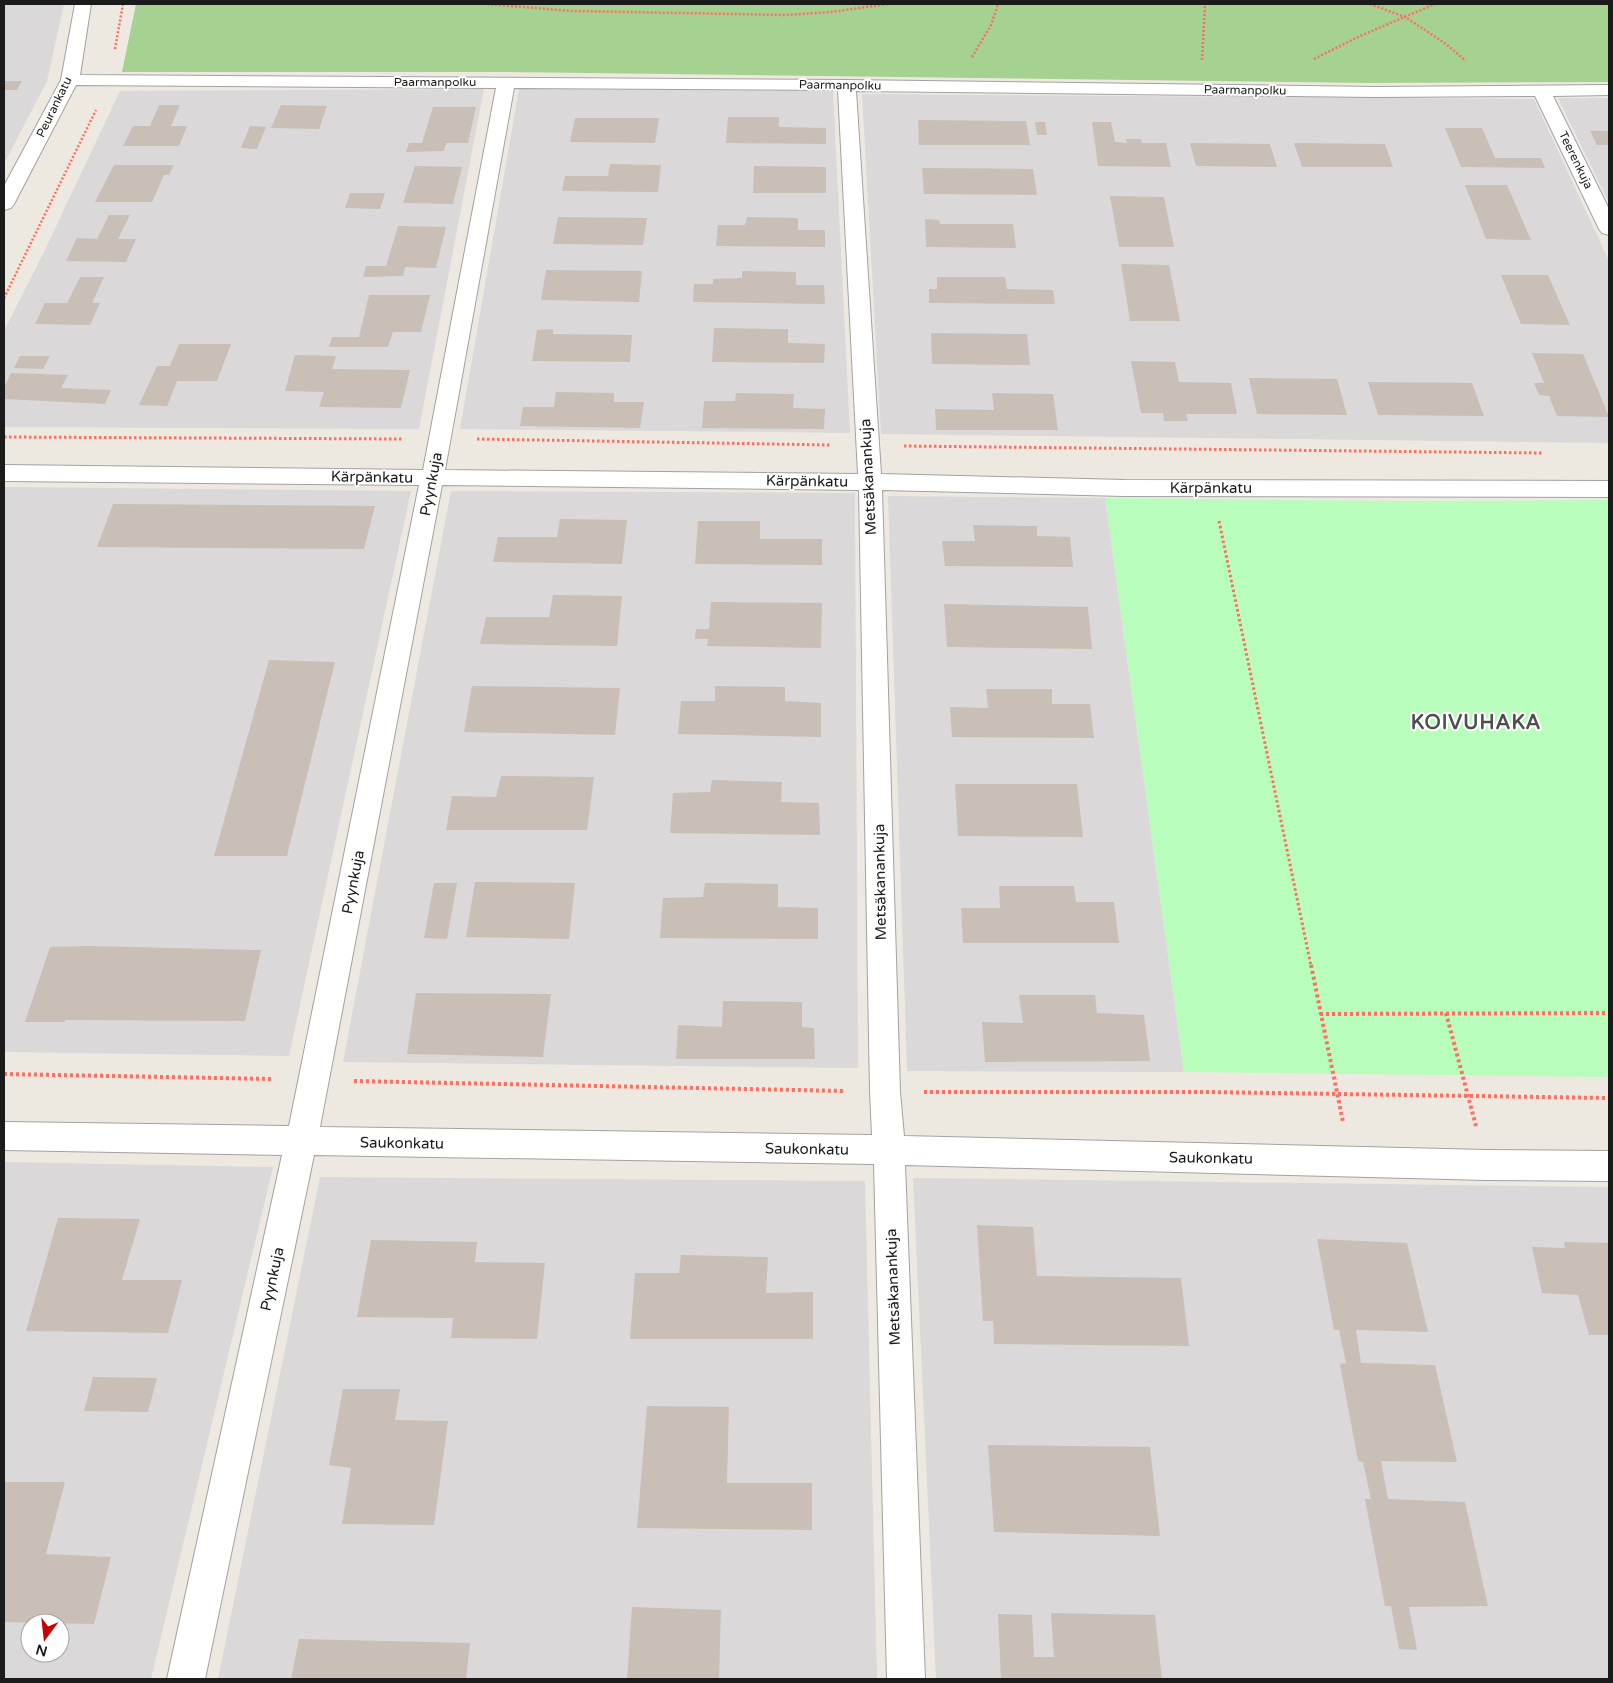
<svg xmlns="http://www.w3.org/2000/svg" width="1613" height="1683" font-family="'Varela Round',sans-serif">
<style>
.residential{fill:#dad8d8;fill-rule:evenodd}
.forest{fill:#a5d191}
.park{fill:#b8fdbc}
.building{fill:#cabfb6}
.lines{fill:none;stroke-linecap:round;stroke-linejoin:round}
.street-casing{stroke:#a2a2a2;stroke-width:2}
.path-far2{stroke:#ff6e60;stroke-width:2.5;stroke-dasharray:2 2;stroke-linecap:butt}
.path-far1{stroke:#ff6e60;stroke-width:3;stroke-dasharray:2.5 2.5;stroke-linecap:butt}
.path{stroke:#ff6e60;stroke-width:4;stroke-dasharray:3 3;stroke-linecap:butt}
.street{fill:#fff;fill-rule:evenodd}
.labels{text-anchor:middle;stroke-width:4;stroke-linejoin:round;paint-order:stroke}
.far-street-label{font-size:12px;fill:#1b1b1b;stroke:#fff}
.street-label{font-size:15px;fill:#1b1b1b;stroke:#fff}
.district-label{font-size:20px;font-weight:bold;letter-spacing:1px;fill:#4e4e4e;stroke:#fff}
</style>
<rect width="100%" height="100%" fill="#eee9e0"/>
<g class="residential">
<polygon points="4,4 64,4 47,81 4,164"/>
<polygon points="484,89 419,429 4,427 4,331 43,254 120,91"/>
<polygon points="519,89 833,91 850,433 460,429"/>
<polygon points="862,94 1534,99 1609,261 1609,443 881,434"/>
<polygon points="1558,98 1609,98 1609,203"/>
<polygon points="4,487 411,491 289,1056 4,1052"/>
<polygon points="451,491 855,493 858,1068 343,1062"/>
<polygon points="888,496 1105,498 1184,1072 907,1071"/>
<path d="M4,1162L273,1167L151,1679H4ZM30,1623H60V1653H30Z"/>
<polygon points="320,1177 865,1181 877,1679 218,1679"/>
<polygon points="913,1178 1609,1187 1609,1679 936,1679"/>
</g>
<polygon class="forest" points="136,4 1609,4 1609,82 1369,83 503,72 122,72"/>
<polygon class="park" points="1105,498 1393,501 1609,500 1609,1077 1184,1072"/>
<g class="building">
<polygon points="4,81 22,81 17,90 4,90"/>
<polygon points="159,105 180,105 171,126 187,126 179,146 123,146 133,126 150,126"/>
<polygon points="281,105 327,106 319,129 271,128"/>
<polygon points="433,107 476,107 468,143 446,143 444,151 406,152 409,143 422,143"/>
<polygon points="728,117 779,117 779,127 826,128 826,144 726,143"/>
<polygon points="575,118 659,118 655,143 570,142"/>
<polygon points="918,120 1026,121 1030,145 919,145"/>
<polygon points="1035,122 1045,122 1047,135 1037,135"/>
<polygon points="1092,122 1111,122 1115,142 1127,143 1126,139 1141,139 1142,143 1166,143 1171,167 1098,166"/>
<polygon points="250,126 266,127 257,149 241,148"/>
<polygon points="1445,128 1482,128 1495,158 1541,158 1545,168 1461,167"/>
<polygon points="1590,131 1609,131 1609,145 1597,145"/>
<polygon points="1190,143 1270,144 1277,167 1196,166"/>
<polygon points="1294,143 1385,144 1393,167 1302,167"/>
<polygon points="610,164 661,165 658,192 562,191 565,176 608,176"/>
<polygon points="114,165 174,165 169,175 164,175 152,202 95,202"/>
<polygon points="415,166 462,167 453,204 403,203"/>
<polygon points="754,166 826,167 826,193 753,193"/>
<polygon points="922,168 1033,169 1037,195 924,194"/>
<polygon points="1465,185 1507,185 1531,240 1486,239"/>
<polygon points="350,193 385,193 380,209 345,208"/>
<polygon points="1110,196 1164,197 1174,247 1119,247"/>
<polygon points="109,215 130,215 118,239 136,239 126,262 66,261 77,238 97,239"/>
<polygon points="558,217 647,218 643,245 553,244"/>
<polygon points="747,217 798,218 798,230 825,230 825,247 716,246 718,225 745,225"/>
<polygon points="925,219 939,220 940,224 1013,224 1016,248 926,247"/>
<polygon points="398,226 446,227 436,268 405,267 403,276 363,277 366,266 386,266"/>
<polygon points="1121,264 1169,265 1180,321 1130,321"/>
<polygon points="546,270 642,271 639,302 541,300"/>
<polygon points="742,271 796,272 796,285 824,285 825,304 693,302 694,284 713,284 713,279 742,278"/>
<polygon points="1501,275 1548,275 1570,325 1521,324"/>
<polygon points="80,277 104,277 92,303 100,303 90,325 35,324 45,303 67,303"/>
<polygon points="937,277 1005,277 1007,289 1053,290 1055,304 929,303 929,289 937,289"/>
<polygon points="369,295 430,295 421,332 393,332 388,347 329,347 332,337 359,337"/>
<polygon points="714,328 788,329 788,343 825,344 824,363 712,362"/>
<polygon points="553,329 553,334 632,335 630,362 532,361 537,330"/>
<polygon points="931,333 1027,334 1030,365 932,364"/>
<polygon points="179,344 231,344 217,381 177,381 167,406 139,405 157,366 170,366"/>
<polygon points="1532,353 1583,354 1609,417 1557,416 1549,396 1539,395 1534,383 1544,383"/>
<polygon points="295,355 336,356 332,369 410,370 401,408 319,407 324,392 285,391"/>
<polygon points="20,356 50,356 43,369 14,368"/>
<polygon points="1131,361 1175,362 1179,382 1231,383 1237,414 1186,414 1188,421 1164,421 1163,413 1141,413"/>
<polygon points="11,373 68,375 61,388 111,390 105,404 4,399 4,388"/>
<polygon points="1249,378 1337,379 1347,415 1257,414"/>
<polygon points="1368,382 1472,383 1484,416 1378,415"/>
<polygon points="556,392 614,393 614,402 644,402 640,428 520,426 523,407 554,407"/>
<polygon points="736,393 794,394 793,408 825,409 824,429 702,428 704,401 735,401"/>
<polygon points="992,393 1053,394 1058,430 936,430 935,409 994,410"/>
<polygon points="113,504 375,506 364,549 97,547"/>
<polygon points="560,519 627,520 622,564 493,562 498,537 557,537"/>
<polygon points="698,521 760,521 760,539 822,539 822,565 695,564"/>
<polygon points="973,525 1037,526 1037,536 1070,537 1073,567 945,566 942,541 975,541"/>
<polygon points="553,595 622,596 617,646 480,644 486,617 549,617"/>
<polygon points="711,602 822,603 821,648 707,646 708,639 695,639 696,629 709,629"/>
<polygon points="944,604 1088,607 1092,649 947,647"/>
<polygon points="269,660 335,662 287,856 214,856"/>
<polygon points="472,686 620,688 615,735 464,732"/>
<polygon points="715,686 785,687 785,701 821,703 821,737 678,734 681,701 715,701"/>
<polygon points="986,689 1052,689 1052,704 1090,704 1094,738 952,737 950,707 988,708"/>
<polygon points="501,776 594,777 587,830 446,830 452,796 496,797"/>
<polygon points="712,780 782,782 781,802 819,803 820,835 670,833 673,793 710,792"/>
<polygon points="955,784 1077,784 1083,837 958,836"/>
<polygon points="475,882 575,883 569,939 466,937"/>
<polygon points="434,883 457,883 447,939 424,938"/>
<polygon points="705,883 778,884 778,907 818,908 818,939 660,938 663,898 703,897"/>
<polygon points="999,886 1074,886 1076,902 1114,902 1119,943 963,943 961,908 1000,908"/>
<polygon points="88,946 261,950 245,1021 65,1020 65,1022 25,1022 50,947"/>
<polygon points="416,993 551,994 543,1057 407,1054"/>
<polygon points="1019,995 1095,995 1097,1013 1144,1015 1150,1061 985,1062 982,1022 1023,1023"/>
<polygon points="723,1001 802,1002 802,1027 814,1028 815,1059 676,1059 678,1025 722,1027"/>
<polygon points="58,1218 140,1219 122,1280 182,1280 168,1333 26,1331"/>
<polygon points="977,1225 1033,1227 1037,1276 1181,1278 1189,1346 994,1344 993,1321 983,1321"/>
<polygon points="1317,1239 1407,1243 1428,1332 1356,1330 1361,1363 1435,1365 1457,1462 1381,1461 1388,1499 1465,1502 1488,1606 1409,1607 1417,1650 1399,1649 1391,1606 1385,1606 1365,1499 1371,1499 1363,1462 1358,1461 1340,1364 1346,1363 1339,1330 1334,1330"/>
<polygon points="371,1240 477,1242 475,1262 545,1263 537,1339 451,1338 453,1318 357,1317"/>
<polygon points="1564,1242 1609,1243 1609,1335 1589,1335 1578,1295 1542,1293 1532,1247 1565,1248"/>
<polygon points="681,1255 768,1257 766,1293 813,1292 813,1339 630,1339 635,1273 679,1273"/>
<polygon points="93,1377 157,1378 148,1412 84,1411"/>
<polygon points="343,1389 400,1389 395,1420 448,1421 434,1525 342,1524 351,1468 329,1465"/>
<polygon points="647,1406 729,1407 727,1483 812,1483 812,1530 637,1528"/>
<polygon points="988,1445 1150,1447 1160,1536 994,1532"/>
<polygon points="4,1482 65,1482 46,1554 111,1557 94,1624 4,1622"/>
<polygon points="632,1607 721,1610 719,1679 627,1679"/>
<polygon points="1051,1613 1155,1615 1162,1679 1001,1679 998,1614 1032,1615 1034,1657 1054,1657"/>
<polygon points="299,1639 470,1643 466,1679 291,1679"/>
</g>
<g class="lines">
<g class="street-casing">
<path id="street" d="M75,4H91L80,75L847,80L1376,87L1609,85V95L1553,96L1609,209V235L1602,233L1599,229L1535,96L1376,97L856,91L881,474L1124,480L1609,481V497L1124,496L882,490L900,1092L904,1136L1486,1150L1609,1151V1181L1486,1180L905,1165L925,1679H887L874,1164L314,1155L205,1679H167L282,1155L4,1150V1122L289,1126L419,485L4,481V465L423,470L496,88L76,85L14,204L11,208L4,210V186L61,80ZM514,88L838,90L858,474L445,470ZM442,485L859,490L870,1092L872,1135L320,1127Z"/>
</g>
<g class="path-far2">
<polyline points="487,4 572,11 786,15 831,12 888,4"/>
<polyline points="1370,4 1405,17 1446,44 1466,61"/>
<polyline points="115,49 123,4"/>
<polyline points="972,57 991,25 998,4"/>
<polyline points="1314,59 1360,36 1435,4"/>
<polyline points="1202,60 1205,4"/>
<polyline points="4,298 96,110"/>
</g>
<g class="path-far1">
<polyline points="4,437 403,439"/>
<polyline points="477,439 831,445"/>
<polyline points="904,446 1543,453"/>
<polyline points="1219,521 1311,966"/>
</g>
<g class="path">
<polyline points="1311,965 1343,1122"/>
<polyline points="1446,1013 1476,1126"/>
<polyline points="1320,1014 1609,1013"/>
<polyline points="4,1074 273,1079"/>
<polyline points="354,1081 845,1091"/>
<polyline points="924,1092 1207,1092 1609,1098"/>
</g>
<use href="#street" class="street"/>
</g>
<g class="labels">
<g class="far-street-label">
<text x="435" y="86">Paarmanpolku</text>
<text transform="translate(840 85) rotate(1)" y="4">Paarmanpolku</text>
<text transform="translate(1245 90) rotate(1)" y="4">Paarmanpolku</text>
<text transform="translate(54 107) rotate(-64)" y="4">Peurankatu</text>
<text transform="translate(1576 160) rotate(64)" y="4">Teerenkuja</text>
</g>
<g class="street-label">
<text transform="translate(372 477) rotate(1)" y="5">Kärpänkatu</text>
<text transform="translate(868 477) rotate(-93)" y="5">Metsäkanankuja</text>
<text transform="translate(807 481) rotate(1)" y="5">Kärpänkatu</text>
<text transform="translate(431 484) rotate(-79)" y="5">Pyynkuja</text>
<text x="1211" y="493">Kärpänkatu</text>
<text transform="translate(353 882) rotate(-79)" y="5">Pyynkuja</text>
<text transform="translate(880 882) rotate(-91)" y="5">Metsäkanankuja</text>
<text transform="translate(402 1143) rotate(1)" y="5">Saukonkatu</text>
<text transform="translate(807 1149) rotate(1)" y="5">Saukonkatu</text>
<text transform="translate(1211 1158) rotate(1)" y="5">Saukonkatu</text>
<text transform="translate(272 1279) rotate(-78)" y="5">Pyynkuja</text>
<text transform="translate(893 1287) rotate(-92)" y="5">Metsäkanankuja</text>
</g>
<g class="district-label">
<text x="1476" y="729">KOIVUHAKA</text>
</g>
</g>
<rect width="1613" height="1683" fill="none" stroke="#1b1b1b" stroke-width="10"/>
<g transform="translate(45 1638) rotate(195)"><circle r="24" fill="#ffffff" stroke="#a4a4a4"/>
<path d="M0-4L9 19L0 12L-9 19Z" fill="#c70002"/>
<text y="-8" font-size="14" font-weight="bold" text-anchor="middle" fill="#1b1b1b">N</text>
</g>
</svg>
